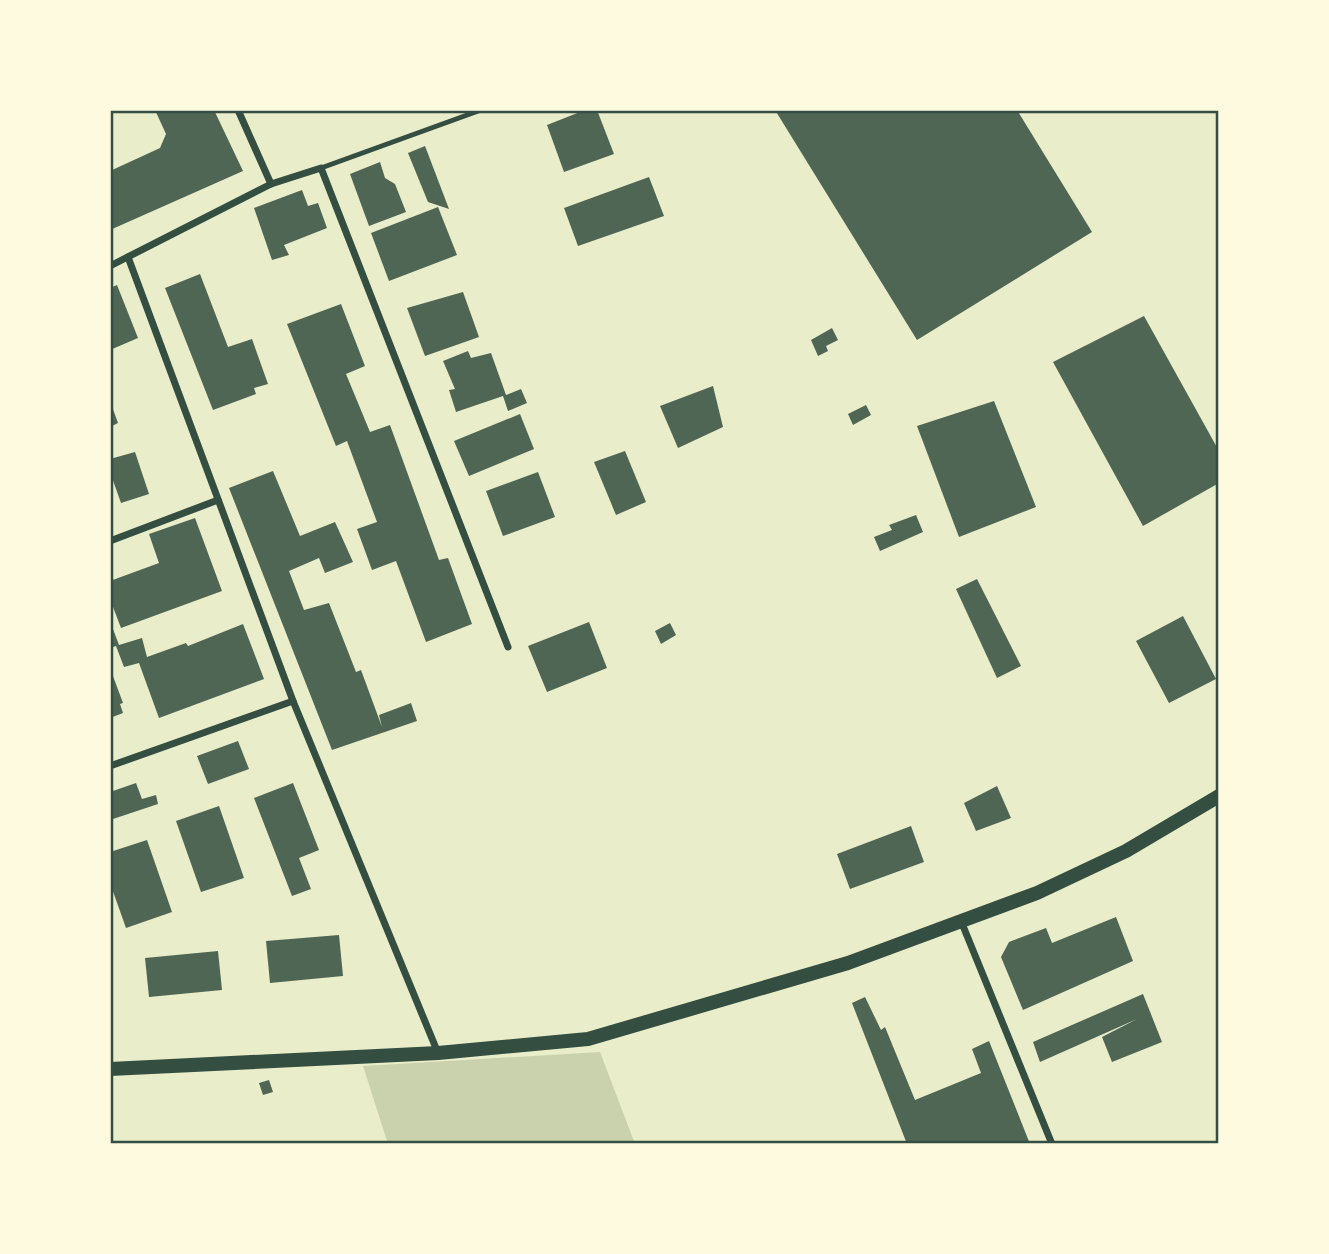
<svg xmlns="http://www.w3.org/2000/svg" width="1329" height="1254" font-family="'Playfair Display',serif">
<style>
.green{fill:#cad2ad}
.building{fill:#4f6655}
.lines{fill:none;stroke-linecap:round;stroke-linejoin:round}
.service{stroke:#344e41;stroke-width:5}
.minor{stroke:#344e41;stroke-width:7}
.secondary{stroke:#344e41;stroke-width:14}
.neatline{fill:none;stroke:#344e41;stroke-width:2.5}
</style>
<rect width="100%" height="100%" fill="#e9edc9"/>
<polygon class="green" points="600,1052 635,1144 388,1144 363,1066"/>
<g class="building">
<polygon points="155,110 214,110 243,171 110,230 110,171 160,148 166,134"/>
<polygon points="585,110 597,110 614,154 564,172 547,125"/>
<polygon points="775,110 1017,110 1092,232 917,340"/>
<polygon points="425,146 449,209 428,202 408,153"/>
<polygon points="380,162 385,178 395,184 406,212 369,226 350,174"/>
<polygon points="649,177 664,216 578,246 564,208"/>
<polygon points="302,190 308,206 318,203 327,228 284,245 289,255 272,260 254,208"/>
<polygon points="438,207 457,255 389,281 371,233"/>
<polygon points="200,274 228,347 252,339 268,384 254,388 256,394 213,410 165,288"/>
<polygon points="117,285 138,338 110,350 110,288"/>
<polygon points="463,292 479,337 425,356 407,308"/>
<polygon points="341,304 365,366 346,374 370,432 390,425 439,560 448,558 472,624 426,642 396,561 372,570 357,529 377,522 347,441 336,446 287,324"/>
<polygon points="1144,316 1219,451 1219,483 1143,526 1053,362"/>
<polygon points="832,328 838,340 826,346 828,351 818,356 811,340"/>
<polygon points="468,351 471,358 491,353 506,395 521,389 527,403 508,411 503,396 456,412 449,390 455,389 443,361"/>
<polygon points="713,386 723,427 678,448 660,406"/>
<polygon points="110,401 118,423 110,427"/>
<polygon points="994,401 1036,507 959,537 917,426"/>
<polygon points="866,405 871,415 853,425 848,414"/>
<polygon points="520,414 534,449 469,476 454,441"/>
<polygon points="625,451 646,502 616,515 594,462"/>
<polygon points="135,452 149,494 121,503 110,472 110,459"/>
<polygon points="273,471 300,536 335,522 353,562 325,573 319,558 289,571 304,610 329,603 356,672 361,670 382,727 379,715 411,703 417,721 332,750 229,488"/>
<polygon points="538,472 555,517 503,536 486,491"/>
<polygon points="916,515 923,532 880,551 874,537 892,530 889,525"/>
<polygon points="195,518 222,591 121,628 110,599 110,581 159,563 149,534"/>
<polygon points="977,579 1021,666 997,678 956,589"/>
<polygon points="1183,616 1216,679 1169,703 1136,641"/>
<polygon points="110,621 119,645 142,638 147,657 186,643 188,646 243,624 264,679 159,718 139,663 124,667 116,646 110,648"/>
<polygon points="589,622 607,668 547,692 528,646"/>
<polygon points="670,623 676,635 661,644 655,631"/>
<polygon points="110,668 123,703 120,704 123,713 110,718"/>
<polygon points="238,741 249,769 208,784 197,756"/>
<polygon points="136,783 142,799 156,795 158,804 110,820 110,792"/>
<polygon points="293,783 319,850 299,858 311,889 292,896 254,798"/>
<polygon points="997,786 1011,818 976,831 964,803"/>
<polygon points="219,806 244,878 201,892 176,821"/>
<polygon points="911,826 924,862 850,889 837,854"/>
<polygon points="147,840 172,912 126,928 110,883 110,852"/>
<polygon points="1116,917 1133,961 1023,1010 1001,957 1009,942 1046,928 1052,943"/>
<polygon points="339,935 343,976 270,983 266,941"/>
<polygon points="218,951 222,990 149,997 145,958"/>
<polygon points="1143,994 1162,1042 1112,1062 1102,1037 1137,1019 1040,1062 1033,1042"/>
<polygon points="865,997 881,1030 885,1027 915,1100 981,1073 972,1049 989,1041 1030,1144 907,1144 852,1003"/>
<polygon points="269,1080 273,1092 263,1095 259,1083"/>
</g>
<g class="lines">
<polyline class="service" points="321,168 481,110"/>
<g class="minor">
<polyline points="238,110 271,184"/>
<polyline points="128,257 293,701 438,1053"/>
<polyline points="110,266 271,184 321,168 508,647"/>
<polyline points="110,541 218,500"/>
<polyline points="110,766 293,701"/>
<polyline points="961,921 1052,1144"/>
</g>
<polyline class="secondary" points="110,1069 438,1053 588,1039 848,963 1037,893 1126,851 1219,796"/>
</g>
<rect width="1329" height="1254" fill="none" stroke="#fefae0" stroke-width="224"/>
<rect x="112" y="112" width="1105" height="1030" class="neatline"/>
</svg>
